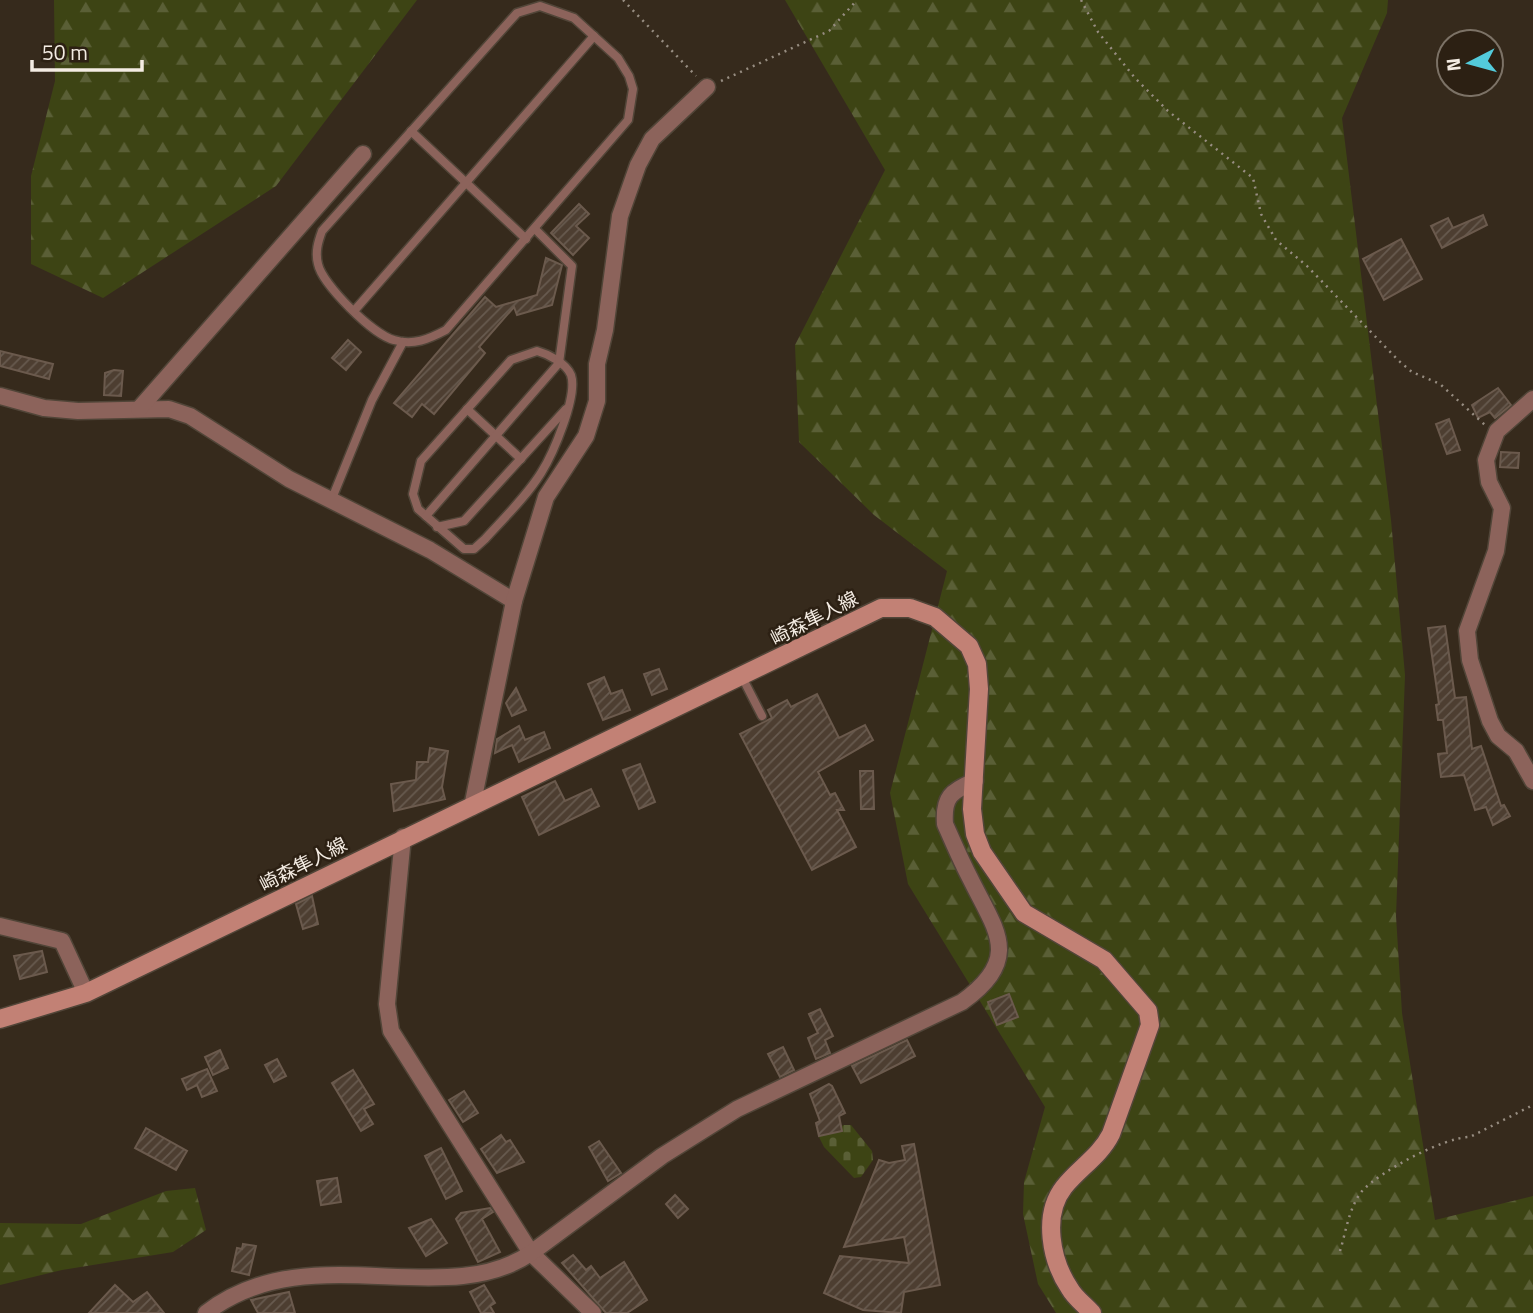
<svg xmlns="http://www.w3.org/2000/svg" width="1533" height="1313" font-family="'Titillium Web','Noto Sans JP',sans-serif">
<style>
.forest{fill:url(#forest-firs)}
.cemetery{fill:url(#cemetery-stones)}
.building{fill:url(#building-hatch);stroke:#6b5a4d;stroke-width:2}
.lines{fill:none;stroke-linecap:round;stroke-linejoin:round}
.lane-casing{stroke:#514538;stroke-width:11}
.street-casing{stroke:#514538;stroke-width:19}
.secondary-casing{stroke:#514538;stroke-width:21}
.path{stroke:#978d81;stroke-width:2.5;stroke-dasharray:2 5;stroke-linecap:butt}
.lane{stroke:#8c635b;stroke-width:8}
.street{stroke:#8c635b;stroke-width:16}
.secondary{stroke:#c28175;stroke-width:18}
.labels{text-anchor:middle;stroke-width:5;stroke-linejoin:round;paint-order:stroke}
.street-label{font-size:19px;fill:#f4ece3;stroke:#2c2013}
</style>
<defs>
<pattern id="forest-firs" width="22" height="20" patternUnits="userSpaceOnUse" patternTransform="scale(1.75)"><rect width="22" height="20" fill="#3d4414"/><path d="M5 1l3.5 6h-7zM16 11l3.5 6h-7z" fill="#5a5f36"/></pattern>
<pattern id="cemetery-stones" width="16" height="16" patternUnits="userSpaceOnUse" patternTransform="scale(1.75)"><rect width="16" height="16" fill="#3d4414"/><path d="M2 7V4a2 2 0 0 1 4 0v3zM10 15v-3a2 2 0 0 1 4 0v3z" fill="#5a5f36"/></pattern>
<pattern id="building-hatch" width="6" height="6" patternUnits="userSpaceOnUse" patternTransform="scale(1.75)"><rect width="6" height="6" fill="#4d3e31"/><path d="M-1 1l2-2M0 6l6-6M5 7l2-2" fill="none" stroke="#675a4f"/></pattern>
</defs>
<rect width="100%" height="100%" fill="#362a1c"/>
<g class="forest">
<polygon points="54,0 417,0 276,186 103,298 31,264 31,176 55,81"/>
<polygon points="785,0 1388,0 1387,13 1342,118 1391,520 1405,675 1396,916 1402,1013 1435,1220 1533,1196 1533,1313 1056,1313 1038,1284 1023,1214 1024,1182 1045,1107 908,884 890,793 947,571 874,515 799,442 795,345 885,170"/>
<polygon points="195,1188 206,1230 173,1252 62,1270 0,1285 0,1223 81,1224 166,1191"/>
</g>
<polygon class="cemetery" points="844,1125 851,1125 872,1151 873,1160 861,1177 854,1178 824,1147 818,1135"/>
<g class="building">
<polygon points="579,204 589,214 576,226 589,238 573,255 551,233"/>
<polygon points="1483,215 1487,225 1442,248 1431,226 1448,218 1453,228"/>
<polygon points="1401,239 1422,279 1384,300 1363,259"/>
<polygon points="546,258 562,265 552,305 517,315 514,307 479,347 485,353 434,414 422,404 412,417 394,403 485,297 496,307 537,295"/>
<polygon points="348,340 361,352 346,370 332,358"/>
<polygon points="0,351 53,364 49,379 0,366"/>
<polygon points="114,370 123,371 121,396 104,395 105,373"/>
<polygon points="1498,388 1511,405 1495,418 1490,412 1478,418 1472,405"/>
<polygon points="1449,419 1460,450 1447,454 1436,424"/>
<polygon points="1501,452 1519,453 1518,468 1500,467"/>
<polygon points="1445,626 1455,698 1466,697 1472,749 1481,746 1501,806 1504,805 1510,816 1493,825 1486,807 1475,810 1464,775 1441,777 1438,754 1447,753 1443,720 1438,720 1436,705 1439,704 1428,628"/>
<polygon points="659,669 667,689 652,695 644,674"/>
<polygon points="604,677 611,694 622,690 630,710 603,720 588,684"/>
<polygon points="516,688 526,710 512,716 506,703"/>
<polygon points="817,694 839,738 865,725 873,740 818,772 830,795 835,793 844,810 837,810 856,847 812,870 740,734 772,718 768,710 787,700 791,707"/>
<polygon points="519,726 525,740 544,732 550,748 519,762 512,745 495,753 497,739"/>
<polygon points="430,748 448,751 442,787 445,799 394,811 391,784 416,780 417,762 428,762"/>
<polygon points="640,764 655,802 639,809 623,770"/>
<polygon points="860,771 873,771 874,809 861,809"/>
<polygon points="555,781 565,801 591,789 599,806 539,835 522,797"/>
<polygon points="312,896 318,924 303,929 296,904"/>
<polygon points="42,951 47,972 20,979 14,956"/>
<polygon points="1009,994 1018,1017 997,1025 988,1002"/>
<polygon points="820,1009 833,1036 825,1040 830,1053 816,1059 808,1038 818,1033 809,1014"/>
<polygon points="907,1040 915,1056 861,1083 852,1066"/>
<polygon points="783,1047 794,1070 780,1077 768,1054"/>
<polygon points="220,1050 228,1068 213,1075 205,1057"/>
<polygon points="277,1059 286,1076 274,1082 265,1065"/>
<polygon points="207,1069 217,1091 202,1097 197,1085 187,1090 182,1079"/>
<polygon points="353,1070 374,1104 364,1109 373,1124 361,1131 332,1083"/>
<polygon points="829,1084 832,1086 845,1113 839,1116 842,1131 819,1136 816,1123 820,1121 810,1094"/>
<polygon points="464,1091 478,1113 463,1122 449,1100"/>
<polygon points="146,1128 187,1151 176,1170 135,1148"/>
<polygon points="501,1135 506,1142 510,1140 524,1162 497,1173 481,1149"/>
<polygon points="599,1141 621,1173 608,1181 589,1147"/>
<polygon points="914,1144 940,1285 904,1292 901,1313 863,1310 824,1293 840,1256 909,1263 904,1237 844,1247 879,1160 889,1163 905,1160 902,1146"/>
<polygon points="441,1148 462,1191 446,1199 425,1156"/>
<polygon points="337,1178 341,1202 321,1205 317,1181"/>
<polygon points="675,1195 688,1209 678,1218 666,1204"/>
<polygon points="490,1208 493,1212 482,1219 500,1252 478,1262 456,1219 461,1213"/>
<polygon points="431,1219 447,1243 426,1256 409,1228"/>
<polygon points="243,1244 256,1246 249,1275 232,1271 237,1248 242,1249"/>
<polygon points="573,1255 586,1270 591,1266 600,1278 624,1262 647,1300 627,1313 606,1313 562,1263"/>
<polygon points="115,1285 133,1302 147,1292 164,1313 89,1313"/>
<polygon points="484,1285 495,1303 490,1306 494,1313 481,1313 470,1292"/>
<polygon points="289,1292 295,1313 258,1313 251,1300"/>
</g>
<g class="lines">
<g class="lane-casing">
<g id="lane">
<path d="M540,6L574,18L618,58L629,76L633,89L628,120L446,330C429,339 413,346 394,340C373,335 322,284 318,264C315,252 318,242 322,231L517,13Z"/>
<polyline points="411,131 526,239"/>
<polyline points="354,311 594,36"/>
<path d="M537,351C548,354 566,363 571,375C578,396 553,454 541,473C526,497 504,518 485,539L474,549H464L418,509L413,494L421,461L511,360Z"/>
<polyline points="467,409 521,459"/>
<polyline points="331,501 372,400 403,342"/>
<polyline points="426,516 559,363 572,266 535,229"/>
<polyline points="437,527 464,521 566,409"/>
<polyline points="742,677 762,716"/>
</g>
</g>
<g class="street-casing">
<g id="street">
<polyline points="0,396 44,408 78,411 169,409 190,416 289,479 430,550 514,601"/>
<polyline points="1533,399 1497,431 1486,460 1489,482 1502,508 1496,551 1467,631 1470,660 1490,721 1498,736 1516,751 1533,781"/>
<polyline points="139,409 363,154"/>
<polyline points="472,807 514,601 546,497 586,436 597,401 597,364 605,330 620,216 638,165 652,139 707,87"/>
<polyline points="403,837 387,1004 391,1031 531,1253 593,1313"/>
<polyline points="0,926 62,941 86,993"/>
<path d="M206,1313C308,1234 443,1313 531,1253L662,1156L737,1109L962,1002C1023,958 996,931 970,878C961,861 953,842 945,824C943,797 951,791 975,781"/>
</g>
</g>
<g class="secondary-casing">
<path id="secondary" d="M0,1019L86,993L881,608H910L935,617L969,646L977,664L979,689L972,809L975,834L982,852L1024,913L1104,960L1148,1011L1150,1025L1111,1134C1100,1156 1079,1168 1064,1187C1042,1215 1051,1261 1070,1289C1075,1298 1085,1305 1092,1313"/>
</g>
<g class="path">
<polyline points="623,0 696,76"/>
<polyline points="1081,0 1098,32 1135,78 1168,111 1253,178 1261,214 1276,240 1307,266 1399,361 1412,372 1440,384 1485,425"/>
<polyline points="721,81 829,31 857,0"/>
<path d="M1340,1251C1346,1232 1349,1206 1363,1190C1381,1171 1444,1137 1470,1137L1533,1105"/>
</g>
<use href="#lane" class="lane"/>
<use href="#street" class="street"/>
<use href="#secondary" class="secondary"/>
</g>
<g class="labels">
<g class="street-label">
<text transform="translate(814 618) rotate(-27)" y="7">崎森隼人線</text>
<text transform="translate(303 864) rotate(-27)" y="7">崎森隼人線</text>
</g>
</g>
<g transform="translate(1470 63) rotate(264)"><circle r="33" fill="#2c2013" stroke="#7c7266" stroke-width="2"/>
<path d="M0-5L12 26L0 18L-12 26Z" fill="#53cbdb"/>
<text y="-10" font-size="19" font-weight="bold" text-anchor="middle" fill="#f4ece3">N</text>
</g>
<path d="M32 60v10h110v-10" fill="none" stroke="#f4ece3" stroke-width="3.5"/>
<text x="42" y="60" font-size="21" fill="#f4ece3" stroke="#2c2013" stroke-width="5" paint-order="stroke">50 m</text>
</svg>
